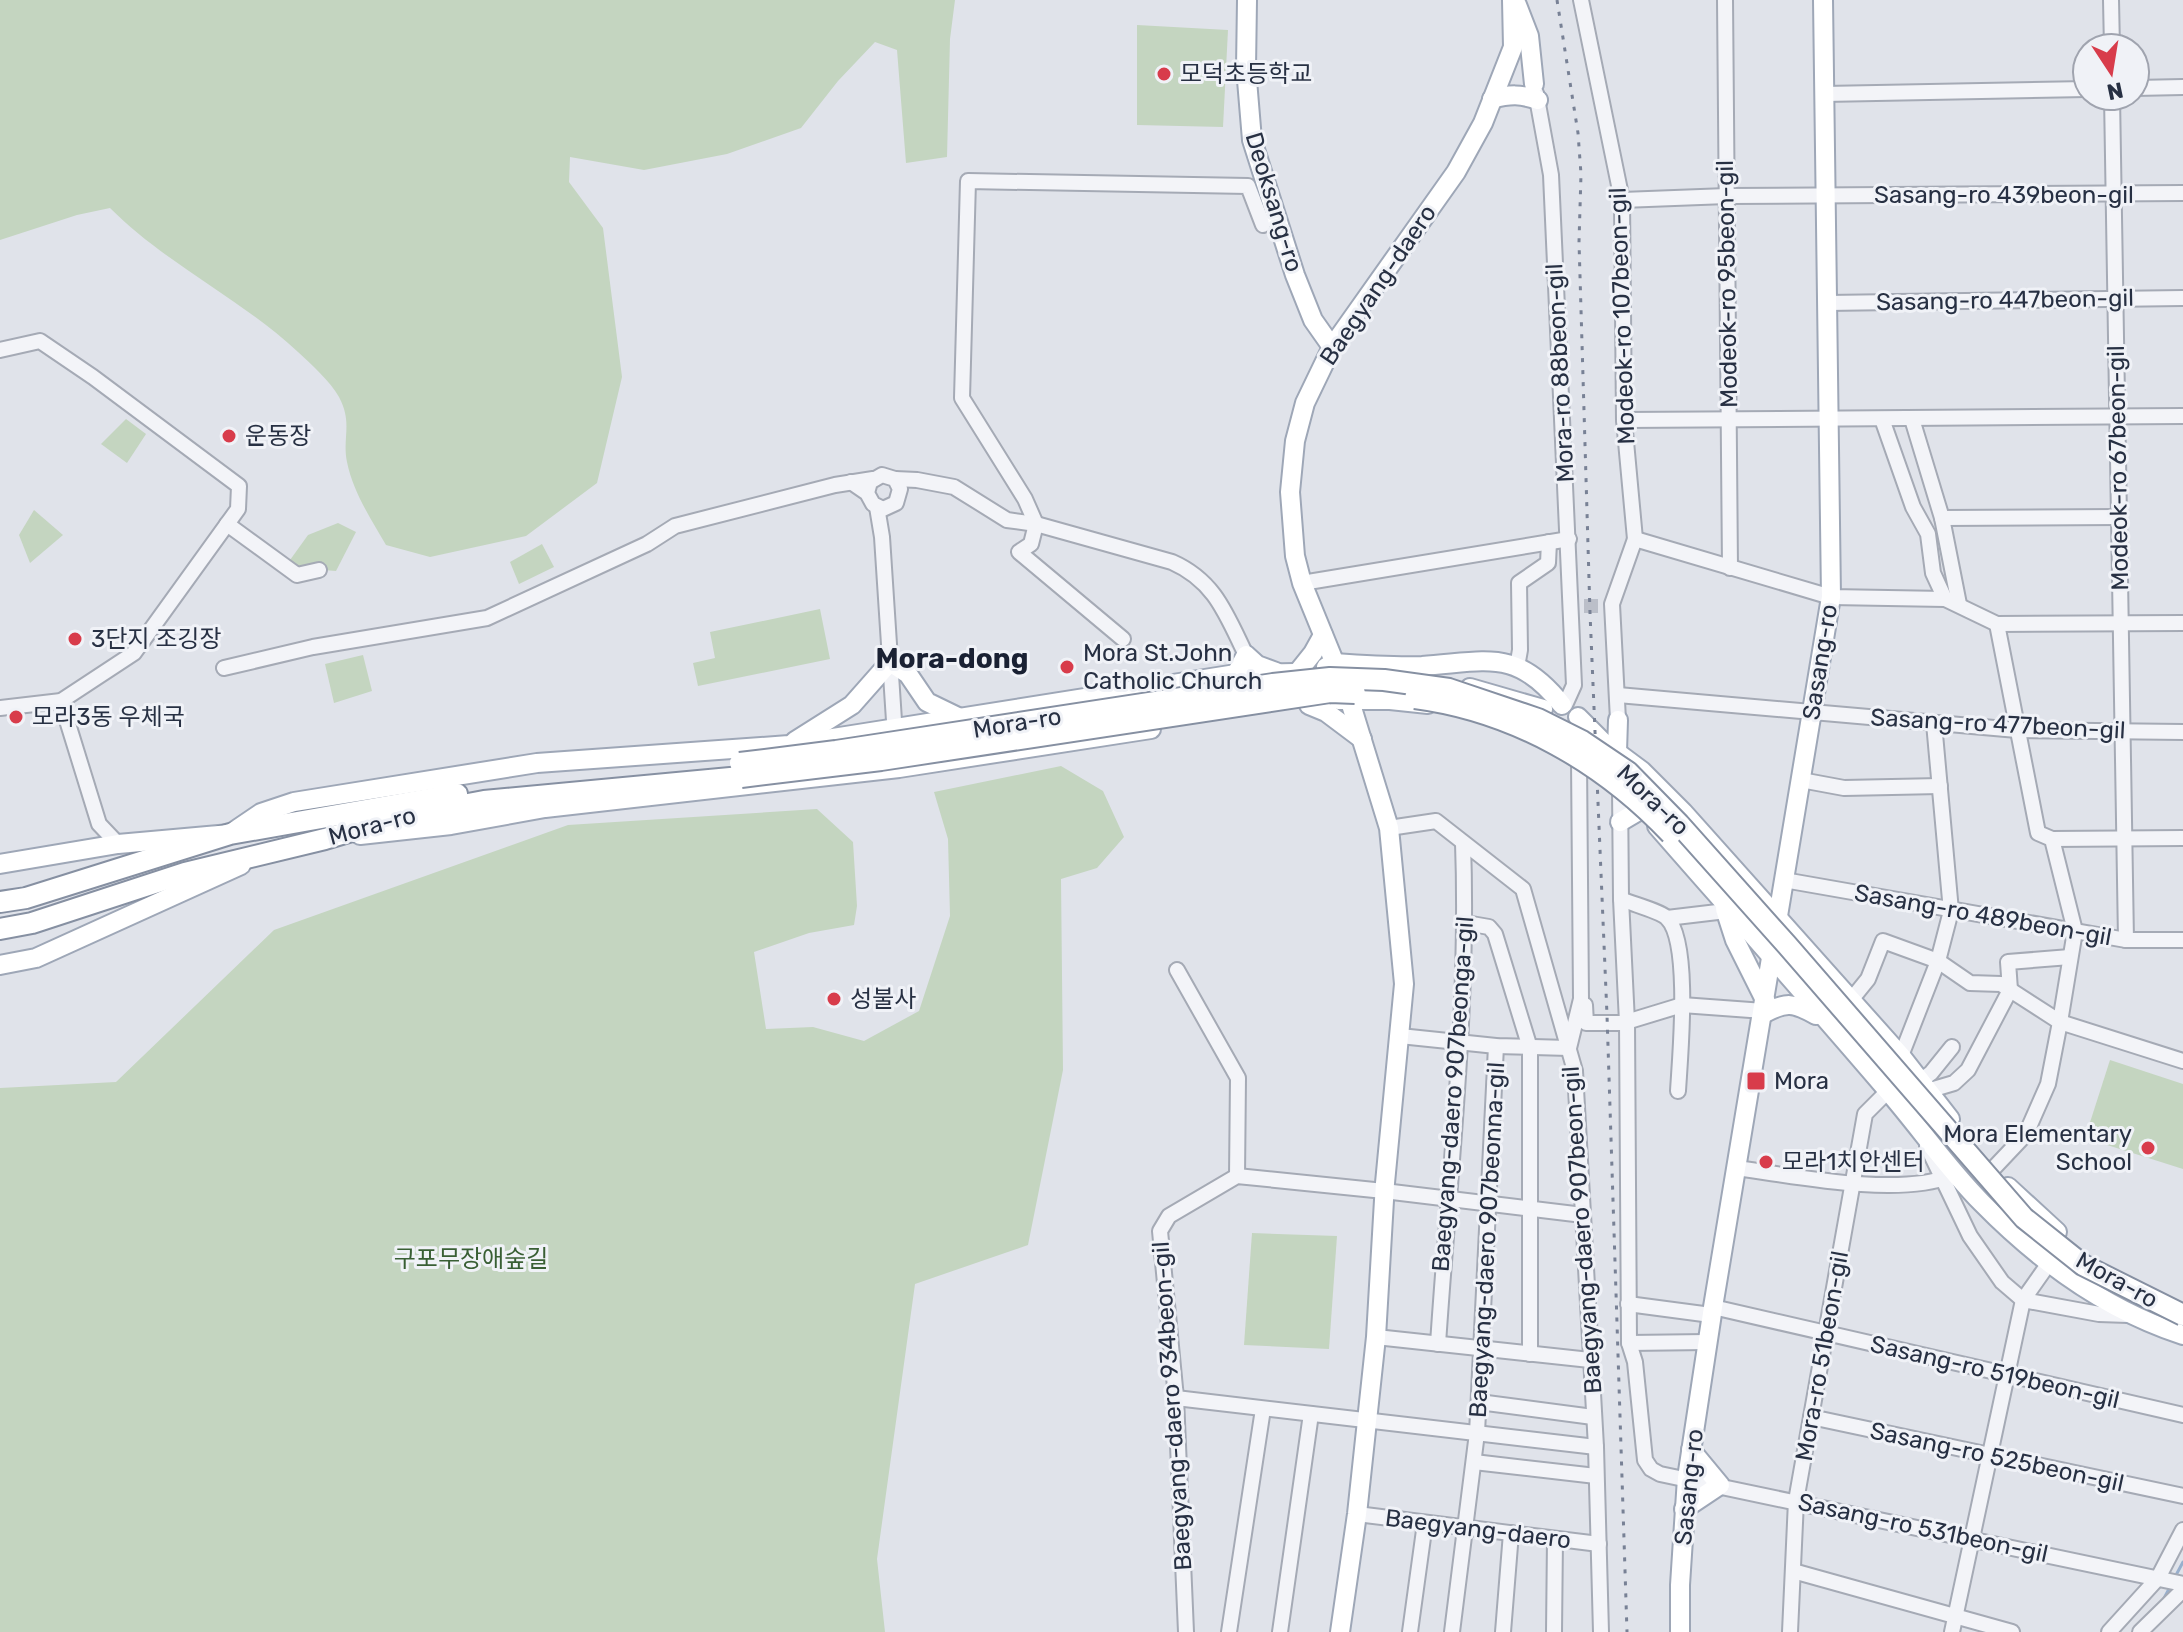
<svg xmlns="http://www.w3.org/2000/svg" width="2183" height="1632" font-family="Rubik,'Noto Sans KR',sans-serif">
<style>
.green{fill:#c4d5c0}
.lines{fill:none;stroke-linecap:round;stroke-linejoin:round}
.stream{stroke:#98afcd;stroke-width:3}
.minor-tunnel{stroke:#bbbfc9;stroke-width:14;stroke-dasharray:14 7;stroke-linecap:butt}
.minor-casing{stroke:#a5aab5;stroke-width:18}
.major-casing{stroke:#9ea7b7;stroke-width:22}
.highway-casing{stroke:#8690a2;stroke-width:24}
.minor{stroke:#f3f4f8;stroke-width:14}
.major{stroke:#fff;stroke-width:18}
.highway{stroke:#fff;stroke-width:20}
.rail{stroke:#788195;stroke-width:3;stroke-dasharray:4 8;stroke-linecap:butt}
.highway-bridge-casing{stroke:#8690a2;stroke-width:24;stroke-linecap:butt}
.highway-bridge{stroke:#fff;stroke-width:20}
.poi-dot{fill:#d83c4b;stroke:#f0f2f7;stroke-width:3}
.labels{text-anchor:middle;stroke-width:6;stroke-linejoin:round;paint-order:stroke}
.poi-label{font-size:24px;fill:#273043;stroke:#f0f2f7;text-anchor:start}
.street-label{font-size:24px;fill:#273043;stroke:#f0f2f7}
.park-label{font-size:24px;fill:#395f34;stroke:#f0f2f7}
.quarter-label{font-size:28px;font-weight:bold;fill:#1a2133;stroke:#f0f2f7}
</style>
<rect width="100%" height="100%" fill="#e0e3ea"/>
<g class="green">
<path d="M0,0H955L950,39L947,157L906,163L897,50L875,42L838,81L801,128L727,154L644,170L570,157L569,182L603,228L622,377L597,483L526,536L430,557L386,545C371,519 353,492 347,462C342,438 353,423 339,397C330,381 312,365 298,352C240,298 167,265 110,208L77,215L0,240Z"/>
<polygon points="1137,25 1228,30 1223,127 1137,125"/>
<polygon points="126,419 146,434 127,463 101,444"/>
<polygon points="34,510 63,535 30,563 19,535"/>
<polygon points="338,523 356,532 336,571 285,567 308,535"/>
<polygon points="542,544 554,567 519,584 510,562"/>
<polygon points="820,609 830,659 698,686 693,663 715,658 710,632"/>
<polygon points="363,655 372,691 334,703 325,664"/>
<polygon points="1061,766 1103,791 1124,837 1097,868 1061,879 1063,1070 1028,1245 915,1284 877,1559 885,1632 0,1632 0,1088 116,1082 274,930 568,825 817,809 853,842 857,906 854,925 809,933 754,952 766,1029 813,1027 864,1041 919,1011 950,916 948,839 934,792"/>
<polygon points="2110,1060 2183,1084 2183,1169 2085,1138"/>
<polygon points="1252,1233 1337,1236 1329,1349 1244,1345"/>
</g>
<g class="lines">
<g class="stream">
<polyline points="2175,1577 2183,1562"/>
<polyline points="2162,1602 2170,1587"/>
</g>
<polyline class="minor-tunnel" points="1584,606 1602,606"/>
<g class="minor-casing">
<g id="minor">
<polyline points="1581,0 1622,200 1624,420 1635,539"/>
<polyline points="1725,0 1730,568"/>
<polyline points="2111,0 2112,48"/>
<polyline points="2135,88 2183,87"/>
<polyline points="1536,93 1551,175 1574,685 1565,705"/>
<polyline points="1824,94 2087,89"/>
<polyline points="2112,96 2126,940"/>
<polyline points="1622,200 1727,196 2183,193"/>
<polyline points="1827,303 2183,298"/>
<polyline points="0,350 40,341 93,377 239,486 238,509 134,653 61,701 0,708"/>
<polyline points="1882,419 1913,507 1928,534 1933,573 1945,599"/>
<polyline points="1912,419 1942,518 1959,604"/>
<polyline points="1624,420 2183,416"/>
<path d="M895,479L917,480L954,487L1007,520L1036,524L1172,562C1215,581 1226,614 1246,655"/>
<polyline points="851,482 867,493 873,504 883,509 896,503 900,489 895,479 882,475 870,482 867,493"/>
<polyline points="877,507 882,537 895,736"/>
<polyline points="1942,518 2119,517"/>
<polyline points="227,524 297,575 319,570"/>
<polyline points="1302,583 1569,539"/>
<polyline points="1123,639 1019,552 1031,544 1036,524 1025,499 962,398 968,181 1248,186 1263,225"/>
<polyline points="1517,667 1520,650 1519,583 1548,563 1549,542"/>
<polyline points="224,668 313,647 487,618 647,544 675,526 835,485 873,479"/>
<polyline points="1618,695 2017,730 2183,732"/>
<polyline points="61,701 99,824 118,844"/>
<polyline points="1618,720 1612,604 1635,539 1831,597 1945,599 1997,624 2183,623"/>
<polyline points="1801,780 1844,788 1940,786"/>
<polyline points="1620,789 1621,899 1627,1022 1629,1343 1635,1362 1645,1460 1651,1469 1660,1474 2183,1584"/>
<polyline points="1389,828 1436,821 1523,889 1575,1071 1596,1447 1601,1632"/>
<polyline points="2052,839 2183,838"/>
<polyline points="1784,880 2126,940 2183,940"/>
<path d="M1621,899C1632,904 1660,911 1667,918C1691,942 1680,1056 1678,1091"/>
<polyline points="1667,918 1726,911"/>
<polyline points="1466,923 1489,927 1495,934 1530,1048 1530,1354"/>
<polyline points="1177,970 1238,1078 1237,1176"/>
<polyline points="1851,1000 1868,979 1883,941 1938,961 1970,983 2001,984 2060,1022 2183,1061"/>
<polyline points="1585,1005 1586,1023 1623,1023 1682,1005 1764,1011"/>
<polyline points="1400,1036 1496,1046 1569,1048 1581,999 1579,760"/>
<polyline points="1901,1056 1938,961 1951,911 1934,723"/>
<polyline points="1920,1081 1931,1073 1952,1047"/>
<polyline points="1927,1091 1954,1083 1968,1070 2010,990 2008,962 2070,957"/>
<polyline points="1927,1146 1970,1236 2002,1282 2023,1300 2099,1314 2128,1315"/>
<path d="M1737,1168C1793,1176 1899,1197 1950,1176"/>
<polyline points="1992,1170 2026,1134 2048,1084 2060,1022 2075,931 2052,839 2038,833 1997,624"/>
<polyline points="1628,1304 1711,1315"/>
<polyline points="1713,1307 2183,1415"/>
<polyline points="1376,1337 1590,1360"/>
<polyline points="1629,1343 1707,1342"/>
<path d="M1438,1344C1449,1177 1469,1011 1463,843"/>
<polyline points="1176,1398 1596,1447"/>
<polyline points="1479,1402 1593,1417"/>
<polyline points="1811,1417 2183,1496"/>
<polyline points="1474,1462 1596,1476"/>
<polyline points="1357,1514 1599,1544"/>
<polyline points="1793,1571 2012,1632"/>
<polyline points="1186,1632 1176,1398 1160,1231 1169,1216 1237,1176 1384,1191 1583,1215"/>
<polyline points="1229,1632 1263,1409"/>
<polyline points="1280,1632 1311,1414"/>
<polyline points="1410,1632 1425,1523"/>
<polyline points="1452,1632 1477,1433 1496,1046"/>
<polyline points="1503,1632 1511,1533"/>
<polyline points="1554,1632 1555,1539"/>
<polyline points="1790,1632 1796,1501 1865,1114 1888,1091"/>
<polyline points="1952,1632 2023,1300 2054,1256"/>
<polyline points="2109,1632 2158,1578 2183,1530"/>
<polyline points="2140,1632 2183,1590"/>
</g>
</g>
<g class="major-casing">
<g id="major">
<polyline points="1247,0 1246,68 1252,140 1295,275 1313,320 1332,347"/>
<polyline points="1517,5 1529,36 1534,84"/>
<path d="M1492,99C1510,94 1521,94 1538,100"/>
<path d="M1326,667L1334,663C1363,665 1393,667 1422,666C1486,662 1516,647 1562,705"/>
<polyline points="1297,673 1313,653 1323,635"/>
<polyline points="1236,674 1246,655 1257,665 1276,672"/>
<polyline points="1470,688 1543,709"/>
<polyline points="1338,700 1390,700 1428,704"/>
<polyline points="1309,705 1326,712 1362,739"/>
<polyline points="1578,717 1603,742 1642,771 1683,812 1901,1056 1950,1119"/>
<polyline points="795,741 852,705 890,662 908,674 927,702 960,718"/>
<polyline points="1617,752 1618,720"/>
<polyline points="1620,822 1642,809"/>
<path d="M1657,826C1734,914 1812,1002 1888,1091C1920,1128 1948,1169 1982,1203C2039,1261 2106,1310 2183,1335"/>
<polyline points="360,835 451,825 545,808 899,768 1151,729"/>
<polyline points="0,864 118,844 230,834 261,813 294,802 537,763 789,745 1236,674 1294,673"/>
<polyline points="1725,909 1735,940 1766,1002"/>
<polyline points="0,965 36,958 241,865"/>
<path d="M1763,1014C1786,1001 1794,1003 1816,1015"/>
<polyline points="2008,1187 2057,1232"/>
<polyline points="1684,1509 1720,1485 1691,1450"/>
<polyline points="1340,1632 1357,1514 1376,1337 1385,1183 1404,984 1389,828 1349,698 1302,583 1295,556 1290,492 1295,441 1305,403 1332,347 1456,172 1483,123 1513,47 1512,0"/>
<polyline points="1680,1632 1680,1585 1687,1478 1713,1307 1831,597 1823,0"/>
</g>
</g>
<g class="highway-casing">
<g id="highway">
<polyline points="0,902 26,898 230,834 457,794"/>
<polyline points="0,929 32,923 185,873 325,839 399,817 484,801 741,777"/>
</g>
</g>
<use href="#minor" class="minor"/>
<use href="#major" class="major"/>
<use href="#highway" class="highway"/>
<polyline class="rail" points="1557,0 1578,133 1581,174 1579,242 1590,613 1607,1015 1627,1632"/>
<g class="highway-bridge-casing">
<g id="highway-bridge">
<path d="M1415,698C1514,711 1603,762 1671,834"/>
<polyline points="740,763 836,751 1273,684 1330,678 1384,680 1449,689 1538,719 1582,741 1628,772 1679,824 1787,945 2024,1218 2083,1265 2183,1315"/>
<polyline points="741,777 881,760 1330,692 1355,693"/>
</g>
</g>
<use href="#highway-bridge" class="highway-bridge"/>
</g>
<g class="poi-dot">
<circle cx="1164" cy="74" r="8"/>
<circle cx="229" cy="436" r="8"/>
<circle cx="75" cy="639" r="8"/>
<circle cx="1067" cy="667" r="8"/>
<circle cx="16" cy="717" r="8"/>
<circle cx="834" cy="999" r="8"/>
<rect x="1746" y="1071" width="20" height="20" rx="4"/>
<circle cx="2148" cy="1148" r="8"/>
<circle cx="1766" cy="1162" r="8"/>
</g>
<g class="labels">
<g class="poi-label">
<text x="1180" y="82">모덕초등학교</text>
<text x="245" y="444">운동장</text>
<text x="91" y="647">3단지 조깅장</text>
<text x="1083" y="661">Mora St.John<tspan x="1083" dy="28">Catholic Church</tspan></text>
<text x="32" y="725">모라3동 우체국</text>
<text x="850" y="1007">성불사</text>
<text x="1774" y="1089">Mora</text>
<text x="2132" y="1142" text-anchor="end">Mora Elementary<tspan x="2132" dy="28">School</tspan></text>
<text x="1782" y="1170">모라1치안센터</text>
</g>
<g class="street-label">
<text x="2004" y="203">Sasang-ro 439beon-gil</text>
<text transform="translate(1274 202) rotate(73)" y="8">Deoksang-ro</text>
<text transform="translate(1727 284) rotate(-91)" y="8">Modeok-ro 95beon-gil</text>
<text transform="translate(1378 285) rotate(-56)" y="8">Baegyang-daero</text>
<text transform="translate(2005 300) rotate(-1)" y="8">Sasang-ro 447beon-gil</text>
<text transform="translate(1622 316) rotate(-92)" y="8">Modeok-ro 107beon-gil</text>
<text transform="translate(1560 373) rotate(-93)" y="8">Mora-ro 88beon-gil</text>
<text transform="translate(2118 468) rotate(-91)" y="8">Modeok-ro 67beon-gil</text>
<text transform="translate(1820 662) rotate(-81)" y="8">Sasang-ro</text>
<text transform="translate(1017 723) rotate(-9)" y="8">Mora-ro</text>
<text transform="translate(1998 724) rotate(3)" y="8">Sasang-ro 477beon-gil</text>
<text transform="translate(1653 800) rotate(44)" y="8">Mora-ro</text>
<text transform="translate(372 826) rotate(-15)" y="8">Mora-ro</text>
<text transform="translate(1983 915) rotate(10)" y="8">Sasang-ro 489beon-gil</text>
<text transform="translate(1453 1094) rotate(-86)" y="8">Baegyang-daero 907beonga-gil</text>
<text transform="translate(1582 1230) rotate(-94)" y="8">Baegyang-daero 907beon-gil</text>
<text transform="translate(1487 1240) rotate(-87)" y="8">Baegyang-daero 907beonna-gil</text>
<text transform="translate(2117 1280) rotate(29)" y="8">Mora-ro</text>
<text transform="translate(1822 1356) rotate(-80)" y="8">Mora-ro 51beon-gil</text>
<text transform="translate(1995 1372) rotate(13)" y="8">Sasang-ro 519beon-gil</text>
<text transform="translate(1172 1406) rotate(-94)" y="8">Baegyang-daero 934beon-gil</text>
<text transform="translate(1997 1457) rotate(12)" y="8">Sasang-ro 525beon-gil</text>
<text transform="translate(1689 1487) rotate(-84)" y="8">Sasang-ro</text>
<text transform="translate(1923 1528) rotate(12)" y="8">Sasang-ro 531beon-gil</text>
<text transform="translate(1478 1529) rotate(7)" y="8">Baegyang-daero</text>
</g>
<g class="park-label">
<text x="471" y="1267">구포무장애숲길</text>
</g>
<g class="quarter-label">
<text x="952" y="668">Mora-dong</text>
</g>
</g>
<g transform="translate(2111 72) rotate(168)"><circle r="38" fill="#f0f2f7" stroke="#a0a4af" stroke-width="2"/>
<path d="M0-6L14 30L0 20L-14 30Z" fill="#d83c4b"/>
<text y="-12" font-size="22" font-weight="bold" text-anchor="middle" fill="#273043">N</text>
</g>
</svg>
